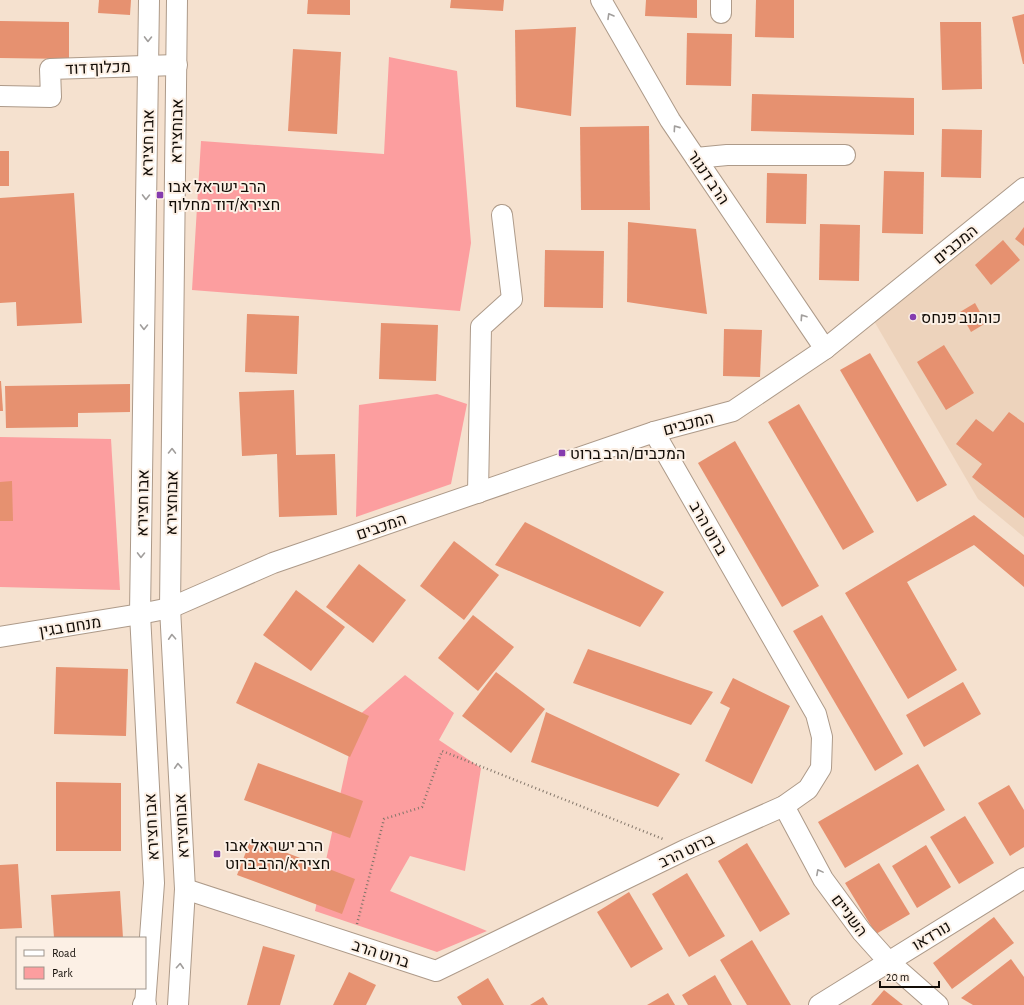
<svg xmlns="http://www.w3.org/2000/svg" width="1024" height="1005" font-family="'Alegreya Sans',Heebo,sans-serif">
<style>
.built{fill:#edd3bc}
.green{fill:#fc9e9f}
.building{fill:#e69170}
.lines{fill:none;stroke-linecap:round;stroke-linejoin:round}
.minor-casing{stroke:#ad9a89;stroke-width:22}
.major-casing{stroke:#ad9a89;stroke-width:24}
.path{stroke:#83766a;stroke-width:2.5;stroke-dasharray:1 3;stroke-linecap:butt}
.minor{stroke:#fff;stroke-width:20}
.major{stroke:#fff;stroke-width:22}
.oneway{stroke:#a19e9c}
.poi-dot{fill:#853caf;stroke:#fcf0e5;stroke-width:1.5}
.labels{text-anchor:middle;stroke-width:4;stroke-linejoin:round;paint-order:stroke}
.street-label{font-size:16px;fill:#130d07;stroke:#fcf0e5}
.poi-label{font-size:16px;fill:#130d07;stroke:#fcf0e5;text-anchor:start}
</style>
<rect width="100%" height="100%" fill="#f5e1cf"/>
<polygon class="built" points="1024,199 1024,537 978,499 874,321"/>
<g class="green">
<polygon points="389,57 457,71 471,243 460,311 192,290 201,141 384,154"/>
<polygon points="437,394 467,404 451,484 356,517 359,405"/>
<polygon points="0,437 111,439 120,590 0,587"/>
<polygon points="405,675 454,713 439,740 481,768 465,871 410,856 390,891 487,931 437,952 315,911 357,717"/>
</g>
<g class="building">
<polygon points="99,0 131,0 130,15 98,13"/>
<polygon points="308,0 350,0 350,15 307,14"/>
<polygon points="451,0 504,0 503,11 450,8"/>
<polygon points="646,0 697,0 697,18 645,16"/>
<polygon points="756,0 794,0 794,38 755,37"/>
<polygon points="1024,14 1024,64 1023,64 1012,17"/>
<polygon points="0,21 69,22 69,59 0,58"/>
<polygon points="940,22 981,22 982,89 942,90"/>
<polygon points="576,27 571,116 516,107 515,30"/>
<polygon points="687,33 732,34 731,86 686,85"/>
<polygon points="293,49 341,52 337,134 288,131"/>
<polygon points="752,94 914,98 914,135 751,131"/>
<polygon points="649,126 650,210 581,210 580,127"/>
<polygon points="942,129 982,130 981,178 941,177"/>
<rect x="0" y="151" width="9" height="35"/>
<polygon points="884,171 924,172 923,234 882,233"/>
<polygon points="767,173 807,174 806,224 766,223"/>
<polygon points="74,193 82,323 17,326 16,302 0,303 0,198"/>
<polygon points="628,222 696,229 707,314 627,302"/>
<polygon points="820,224 860,225 859,281 819,280"/>
<polygon points="1024,227 1024,246 1015,239"/>
<polygon points="1003,240 1020,260 991,285 975,265"/>
<polygon points="545,250 604,251 603,308 544,307"/>
<polygon points="975,303 986,323 971,332 960,312"/>
<polygon points="247,314 299,316 297,374 245,372"/>
<polygon points="381,323 438,325 436,381 379,379"/>
<polygon points="724,329 762,330 760,377 723,376"/>
<polygon points="944,345 974,393 946,410 917,362"/>
<polygon points="870,353 947,485 917,502 840,370"/>
<polygon points="0,381 1,381 3,411 0,411"/>
<polygon points="130,384 130,412 78,413 78,427 6,428 5,386"/>
<polygon points="294,390 296,455 335,454 337,515 279,517 277,454 242,456 239,392"/>
<polygon points="799,404 874,532 843,550 768,422"/>
<polygon points="1009,412 1024,423 1024,518 972,477 982,464 956,444 976,419 993,432"/>
<polygon points="735,441 819,586 782,607 698,463"/>
<polygon points="12,481 13,521 0,521 0,482"/>
<polygon points="974,515 1024,555 1024,587 974,545 907,582 957,670 908,699 845,593"/>
<polygon points="525,522 664,592 640,627 495,565"/>
<polygon points="454,541 499,575 464,620 420,586"/>
<polygon points="359,564 406,600 373,643 326,607"/>
<polygon points="296,590 345,627 311,671 263,635"/>
<polygon points="473,615 514,647 478,691 438,658"/>
<polygon points="822,615 903,754 875,771 793,631"/>
<polygon points="588,649 713,692 691,725 573,683"/>
<polygon points="255,662 369,716 350,757 236,703"/>
<polygon points="56,667 128,669 126,736 54,734"/>
<polygon points="496,672 545,709 511,753 462,716"/>
<polygon points="733,678 790,706 752,784 705,761 730,708 720,703"/>
<polygon points="963,682 981,714 924,747 906,715"/>
<polygon points="546,712 680,774 658,807 531,762"/>
<polygon points="258,763 363,801 350,838 244,800"/>
<polygon points="918,764 945,810 845,868 818,822"/>
<polygon points="56,782 121,783 121,851 56,851"/>
<polygon points="1009,785 1024,810 1024,847 1010,856 978,803"/>
<polygon points="965,816 994,863 959,884 930,837"/>
<polygon points="251,839 355,879 342,914 237,875"/>
<polygon points="747,843 790,914 760,932 718,861"/>
<polygon points="926,845 951,887 917,908 892,866"/>
<polygon points="879,863 910,914 876,934 845,883"/>
<polygon points="18,864 22,928 0,929 0,865"/>
<polygon points="687,873 725,936 689,957 652,894"/>
<polygon points="120,891 123,938 54,938 51,895"/>
<polygon points="629,892 663,949 631,968 597,912"/>
<polygon points="994,917 1014,943 952,989 933,963"/>
<polygon points="752,940 791,1005 747,1005 720,960"/>
<polygon points="263,946 295,955 280,1005 247,1005"/>
<polygon points="1011,959 1024,977 1024,1005 973,1005 961,998"/>
<polygon points="349,972 376,985 366,1005 333,1005"/>
<polygon points="715,975 732,1005 688,1005 682,995"/>
<polygon points="488,978 504,1005 462,1005 457,997"/>
<polygon points="884,990 903,1005 871,1005"/>
<polygon points="668,993 675,1005 647,1005"/>
<polygon points="543,997 548,1005 530,1005"/>
</g>
<g class="lines">
<g class="minor-casing">
<g id="minor">
<polyline points="177,0 170,608 185,889 178,1005"/>
<polyline points="601,0 670,120 825,349"/>
<polyline points="721,0 721,13"/>
<polyline points="0,96 51,97 50,69 177,65"/>
<polyline points="696,158 727,155 845,155"/>
<polyline points="478,493 481,327 512,299 502,215"/>
<polyline points="0,637 140,614 170,608 273,563 654,432 733,411 825,349 1024,188"/>
<polyline points="784,806 823,879 862,932 888,961 938,1005"/>
<polyline points="185,889 436,971 687,849 784,806 808,789 821,768 822,737 816,714 654,432"/>
<polyline points="145,1005 154,883 140,614 149,0"/>
<polyline points="819,1005 1024,878"/>
</g>
</g>
<g class="major-casing">
<polyline id="major" points="144,1005 145,1005"/>
</g>
<polyline class="path" points="357,924 384,819 422,807 442,751 573,803 663,839"/>
<use href="#minor" class="minor"/>
<use href="#major" class="major"/>
</g>
<defs><path id="oneway-chevron" d="M-2-3.5L2.5 0L-2 3.5" fill="none" stroke-width="1.6" stroke-linecap="round" stroke-linejoin="round"/></defs>
<g class="oneway">
<use href="#oneway-chevron" transform="translate(610 16) rotate(-120)"/>
<use href="#oneway-chevron" transform="translate(148 39) rotate(91)"/>
<use href="#oneway-chevron" transform="translate(676 128) rotate(-125)"/>
<use href="#oneway-chevron" transform="translate(146 197) rotate(91)"/>
<use href="#oneway-chevron" transform="translate(803 317) rotate(-124)"/>
<use href="#oneway-chevron" transform="translate(144 327) rotate(91)"/>
<use href="#oneway-chevron" transform="translate(172 451) rotate(-89)"/>
<use href="#oneway-chevron" transform="translate(141 555) rotate(91)"/>
<use href="#oneway-chevron" transform="translate(172 637) rotate(-93)"/>
<use href="#oneway-chevron" transform="translate(178 766) rotate(-93)"/>
<use href="#oneway-chevron" transform="translate(819 872) rotate(-118)"/>
<use href="#oneway-chevron" transform="translate(180 966) rotate(-86)"/>
</g>
<g class="poi-dot">
<rect x="156" y="191" width="8" height="8" rx="2"/>
<circle cx="913" cy="317" r="4"/>
<rect x="558" y="449" width="8" height="8" rx="2"/>
<rect x="213" y="850" width="8" height="8" rx="2"/>
</g>
<g class="labels">
<g class="street-label">
<text transform="translate(98 67) rotate(-2)" y="6">מכלוף דוד</text>
<text transform="translate(176 131) rotate(-89)" y="6">אבוחצירא</text>
<text transform="translate(147 143) rotate(-89)" y="6">אבו חצירא</text>
<text transform="translate(709 177) rotate(56)" y="6">הרב דנגור</text>
<text transform="translate(955 244) rotate(-39)" y="6">המכבים</text>
<text transform="translate(688 423) rotate(-15)" y="6">המכבים</text>
<text transform="translate(142 503) rotate(-89)" y="6">אבו חצירא</text>
<text transform="translate(171 503) rotate(-89)" y="6">אבוחצירא</text>
<text transform="translate(381 526) rotate(-19)" y="6">המכבים</text>
<text transform="translate(709 528) rotate(60)" y="6">ברוט הרב</text>
<text transform="translate(70 626) rotate(-9)" y="6">מנחם בגין</text>
<text transform="translate(181 826) rotate(-93)" y="6">אבוחצירא</text>
<text transform="translate(151 827) rotate(-93)" y="6">אבו חצירא</text>
<text transform="translate(686 850) rotate(-25)" y="6">ברוט הרב</text>
<text transform="translate(850 915) rotate(53)" y="6">השניים</text>
<text transform="translate(931 935) rotate(-31)" y="6">נורדאו</text>
<text transform="translate(381 953) rotate(18)" y="6">ברוט הרב</text>
</g>
<g class="poi-label">
<text x="168" y="192">הרב ישראל אבו<tspan x="168" dy="18">חצירא/דוד מחלוף</tspan></text>
<text x="921" y="323">כוהנוב פנחס</text>
<text x="570" y="459">המכבים/הרב ברוט</text>
<text x="225" y="851">הרב ישראל אבו<tspan x="225" dy="18">חצירא/הרב ברוט</tspan></text>
</g>
</g>
<rect x="16" y="937" width="130" height="52" fill="#fcf0e5" stroke="#9f958c"/>
<rect x="24" y="950" width="20" height="6" fill="#ffffff" stroke="#9f958c"/>
<text x="52" y="957" font-size="12" fill="#130d07">Road</text>
<rect x="24" y="967" width="20" height="12" fill="#fc9e9f" stroke="#9f958c"/>
<text x="52" y="977" font-size="12" fill="#130d07">Park</text>
<path d="M880 981v6h59v-6" fill="none" stroke="#130d07" stroke-width="2"/>
<text x="886" y="981" font-size="12" fill="#130d07" stroke="#fcf0e5" stroke-width="3" paint-order="stroke">20 m</text>
</svg>
